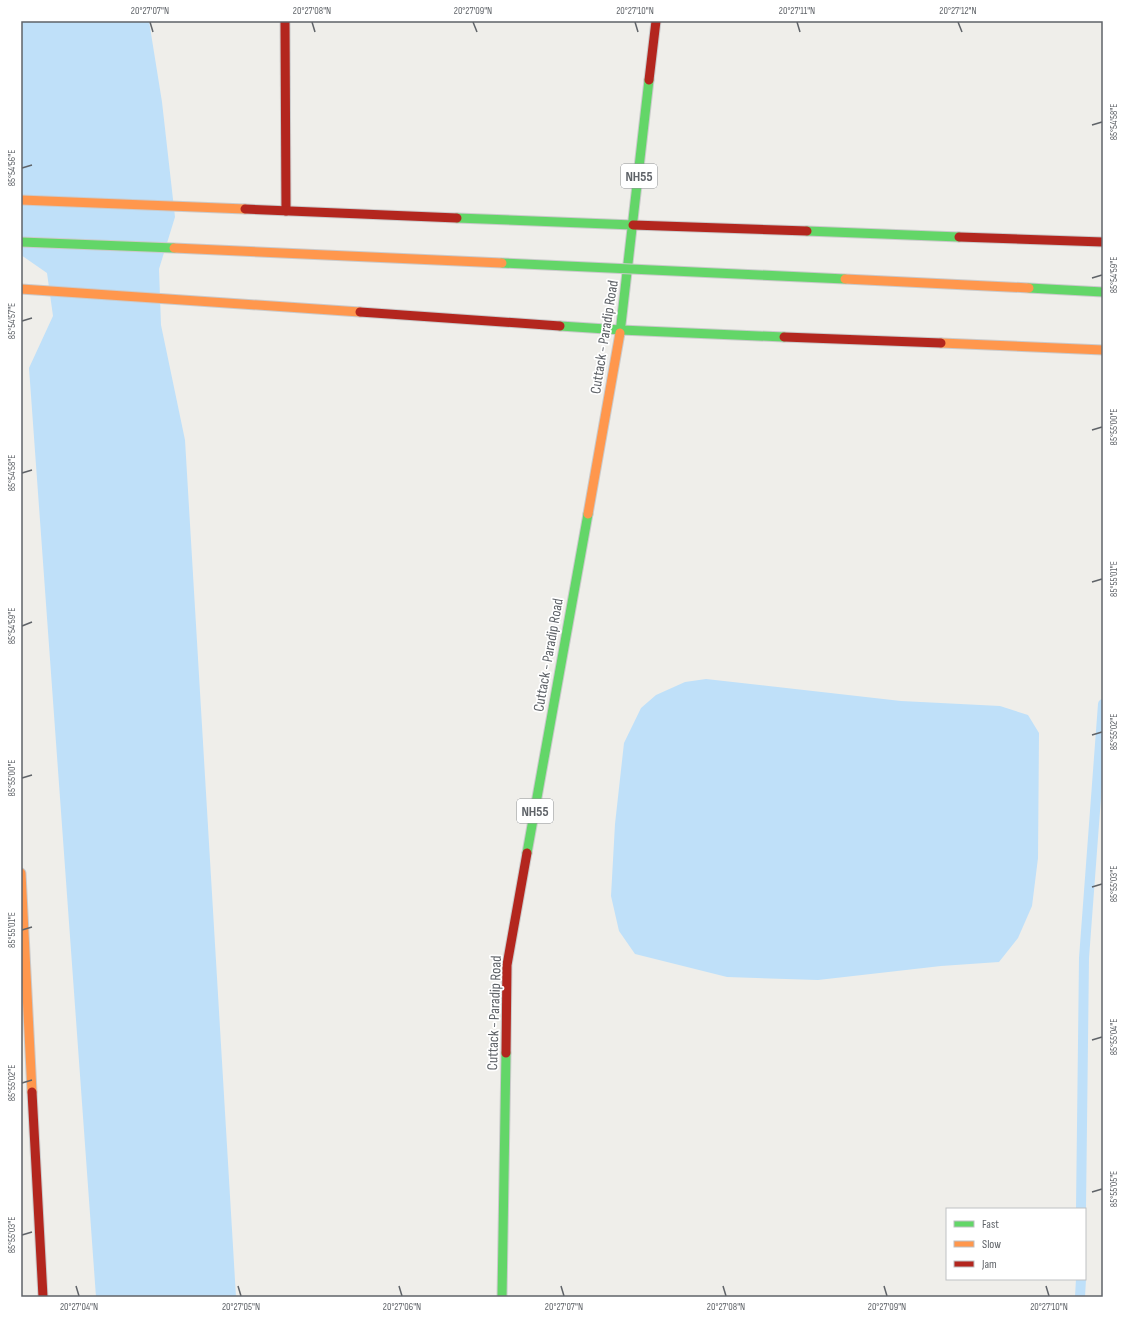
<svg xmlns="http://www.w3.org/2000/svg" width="1124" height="1318" font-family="'Sofia Sans Condensed',sans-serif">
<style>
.water{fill:#bfe0f9}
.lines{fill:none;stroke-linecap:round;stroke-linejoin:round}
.stream{stroke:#bfe0f9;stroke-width:10}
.fast-casing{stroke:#cacacb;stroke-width:11}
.slow-casing{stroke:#cacacb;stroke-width:11}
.jam-casing{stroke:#cacacb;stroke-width:11}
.fast{stroke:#63d668;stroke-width:9}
.slow{stroke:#ff974d;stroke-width:9}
.jam{stroke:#b3261e;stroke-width:9}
.fast-bridge-casing{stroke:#cacacb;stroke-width:11;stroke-linecap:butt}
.slow-bridge-casing{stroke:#cacacb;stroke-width:11;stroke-linecap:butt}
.fast-bridge{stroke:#63d668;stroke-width:9}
.slow-bridge{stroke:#ff974d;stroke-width:9}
.ticks{fill:none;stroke:#5f6368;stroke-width:1.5}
.labels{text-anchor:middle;stroke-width:3.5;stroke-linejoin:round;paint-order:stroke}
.shield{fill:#fff;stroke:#8f9295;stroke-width:1}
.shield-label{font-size:14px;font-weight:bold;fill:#5f6368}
.street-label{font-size:15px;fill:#5f6368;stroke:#fff}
.neatline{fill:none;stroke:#5f6368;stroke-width:1.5}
.ticks-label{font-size:10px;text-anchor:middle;fill:#5f6368}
</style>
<rect width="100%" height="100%" fill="#efeeea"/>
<g class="water">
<polygon points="21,21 149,21 162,102 175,217 159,269 161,325 185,440 236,1297 96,1297 29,368 53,316 47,273 21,255"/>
<polygon points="706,679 901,701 1000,706 1028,715 1039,733 1038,858 1032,906 1018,938 999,962 941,966 818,980 727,977 635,954 619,931 611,896 615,824 624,743 641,708 656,695 685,682"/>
</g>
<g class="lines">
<g class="stream">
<polyline points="1081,1209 1084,958 1103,704"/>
<polyline points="1080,1297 1081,1279"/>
</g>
<g class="fast-casing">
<g id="fast">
<polyline points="457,218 633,225"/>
<polyline points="807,231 959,237"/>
<polyline points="560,326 621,330 784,337"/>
<polyline points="620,333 649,80"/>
<polyline points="527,853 588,514"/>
<polyline points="502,1297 506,1053"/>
</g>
</g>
<g class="slow-casing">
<g id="slow">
<polyline points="21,200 245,209"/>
<polyline points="21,289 360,312"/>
<polyline points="941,343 1103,350"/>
<polyline points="588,514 620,333"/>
<polyline points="21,873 32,1092"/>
</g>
</g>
<g class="jam-casing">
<g id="jam">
<polyline points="285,21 286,211"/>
<polyline points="649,80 656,21"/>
<polyline points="245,209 457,218"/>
<polyline points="633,225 807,231"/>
<polyline points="959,237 1103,242"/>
<polyline points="360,312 560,326"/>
<polyline points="784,337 941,343"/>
<polyline points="506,1053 507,965 527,853"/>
<polyline points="32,1092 43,1297"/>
</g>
</g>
<use href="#fast" class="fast"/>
<use href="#slow" class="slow"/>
<use href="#jam" class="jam"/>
<g class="fast-bridge-casing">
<g id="fast-bridge">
<polyline points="21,242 174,248"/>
<polyline points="502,263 845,279"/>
<polyline points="1029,288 1103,292"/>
</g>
</g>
<g class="slow-bridge-casing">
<g id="slow-bridge">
<polyline points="174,248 502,263"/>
<polyline points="845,279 1029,288"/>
</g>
</g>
<use href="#fast-bridge" class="fast-bridge"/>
<use href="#slow-bridge" class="slow-bridge"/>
</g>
<path class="ticks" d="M150,22L153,32M312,22L315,32M473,22L477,32M635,22L638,32M797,22L800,32M958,22L962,32M1092,125L1102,122M22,168L32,165M1092,278L1102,275M22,321L32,318M1092,430L1102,427M22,473L32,470M1092,582L1102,579M22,626L32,622M1092,735L1102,732M22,778L32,775M1092,887L1102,884M22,930L32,927M1092,1040L1102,1037M22,1083L32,1080M1092,1192L1102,1189M22,1235L32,1232M76,1286L79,1296M238,1286L241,1296M399,1286L402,1296M561,1286L564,1296M723,1286L726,1296M884,1286L887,1296M1046,1286L1049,1296"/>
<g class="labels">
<g class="shield">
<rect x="621" y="164" width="36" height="24" rx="3"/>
<rect x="517" y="799" width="36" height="24" rx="3"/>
</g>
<g class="shield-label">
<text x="639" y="181">NH55</text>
<text x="535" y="816">NH55</text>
</g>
<g class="street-label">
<text transform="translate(604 337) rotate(-81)" y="5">Cuttack - Paradip Road</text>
<text transform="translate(548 655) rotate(-80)" y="5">Cuttack - Paradip Road</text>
<text transform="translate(494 1013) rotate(-88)" y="5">Cuttack - Paradip Road</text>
</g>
</g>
<rect width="1124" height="1318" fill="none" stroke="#ffffff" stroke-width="44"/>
<rect x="946" y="1208" width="140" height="72" fill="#ffffff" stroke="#bfc1c3"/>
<rect x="954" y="1221" width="20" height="6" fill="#63d668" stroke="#bfc1c3"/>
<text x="982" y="1228" font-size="12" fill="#5f6368">Fast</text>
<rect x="954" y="1241" width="20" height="6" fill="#ff974d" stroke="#bfc1c3"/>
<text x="982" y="1248" font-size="12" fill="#5f6368">Slow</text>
<rect x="954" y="1261" width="20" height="6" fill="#b3261e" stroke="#bfc1c3"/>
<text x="982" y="1268" font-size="12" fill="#5f6368">Jam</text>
<rect x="22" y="22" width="1080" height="1274" class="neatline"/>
<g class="ticks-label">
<text x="150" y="14">20°27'07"N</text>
<text x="312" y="14">20°27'08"N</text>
<text x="473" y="14">20°27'09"N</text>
<text x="635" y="14">20°27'10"N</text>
<text x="797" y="14">20°27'11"N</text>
<text x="958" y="14">20°27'12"N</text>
<text transform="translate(1113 122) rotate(-90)" y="4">85°54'58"E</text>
<text transform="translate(11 168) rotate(-90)" y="4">85°54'56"E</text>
<text transform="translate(1113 275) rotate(-90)" y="4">85°54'59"E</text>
<text transform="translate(11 321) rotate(-90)" y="4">85°54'57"E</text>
<text transform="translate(1113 427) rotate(-90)" y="4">85°55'00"E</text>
<text transform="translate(11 473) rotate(-90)" y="4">85°54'58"E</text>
<text transform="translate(1113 579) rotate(-90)" y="4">85°55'01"E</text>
<text transform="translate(11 626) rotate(-90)" y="4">85°54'59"E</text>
<text transform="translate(1113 732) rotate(-90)" y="4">85°55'02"E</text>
<text transform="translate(11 778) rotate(-90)" y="4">85°55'00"E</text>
<text transform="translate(1113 884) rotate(-90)" y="4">85°55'03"E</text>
<text transform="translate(11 930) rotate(-90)" y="4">85°55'01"E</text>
<text transform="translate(1113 1037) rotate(-90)" y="4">85°55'04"E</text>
<text transform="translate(11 1083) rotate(-90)" y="4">85°55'02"E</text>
<text transform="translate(1113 1189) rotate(-90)" y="4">85°55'05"E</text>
<text transform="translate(11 1235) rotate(-90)" y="4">85°55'03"E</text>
<text x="79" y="1310">20°27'04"N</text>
<text x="241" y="1310">20°27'05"N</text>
<text x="402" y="1310">20°27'06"N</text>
<text x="564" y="1310">20°27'07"N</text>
<text x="726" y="1310">20°27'08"N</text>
<text x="887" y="1310">20°27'09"N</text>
<text x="1049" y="1310">20°27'10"N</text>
</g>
</svg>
